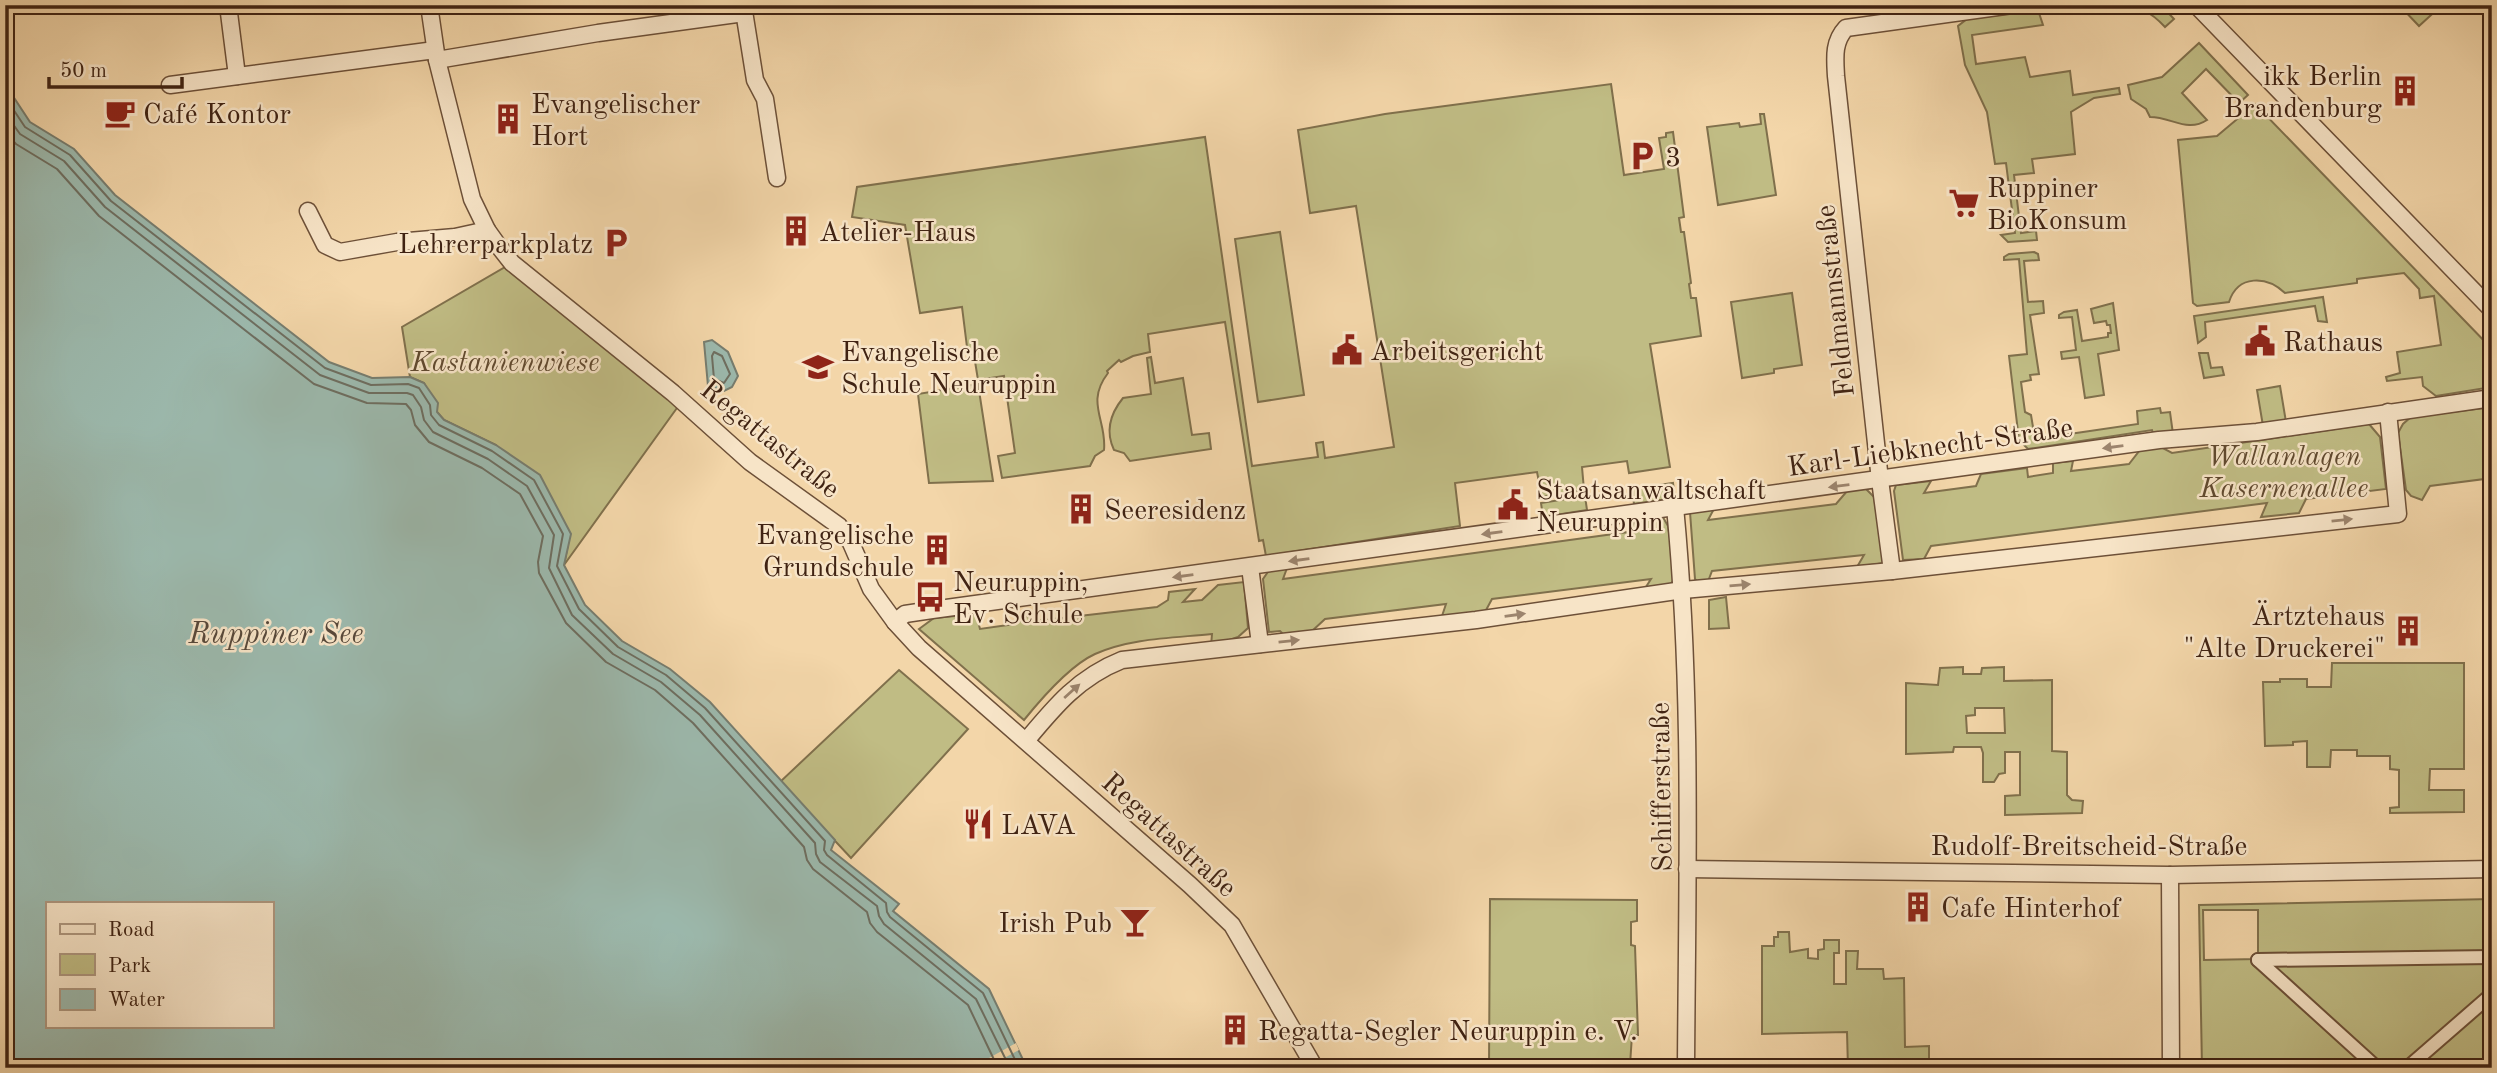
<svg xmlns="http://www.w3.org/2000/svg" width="2497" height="1073" font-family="'Old Standard TT',serif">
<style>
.green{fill:#c0bc84;stroke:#80704c;stroke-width:2;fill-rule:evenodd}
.water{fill:#9cb9ad;stroke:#777d6f;stroke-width:2;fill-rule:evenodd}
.pier{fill:#f3d6a9}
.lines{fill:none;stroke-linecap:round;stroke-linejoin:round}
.shore{stroke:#6e6e60;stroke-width:2}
.pedestrian-casing{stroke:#6d5038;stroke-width:16}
.minor-casing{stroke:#6d5038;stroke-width:19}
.pedestrian{stroke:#f7e4c7;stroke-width:12}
.minor{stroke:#f7e4c7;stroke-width:16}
.oneway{fill:#9c846d}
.labels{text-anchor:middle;stroke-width:5;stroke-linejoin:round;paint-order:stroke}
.poi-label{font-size:28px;fill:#402313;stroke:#f7e4c7;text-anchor:start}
.street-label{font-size:28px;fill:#402313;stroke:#f7e4c7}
.park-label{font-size:28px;font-style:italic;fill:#60492f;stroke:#f7e4c7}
.water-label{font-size:30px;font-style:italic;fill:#57483a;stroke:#f7e4c7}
</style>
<rect width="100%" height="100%" fill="#f3d6a9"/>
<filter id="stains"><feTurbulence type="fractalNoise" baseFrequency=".00286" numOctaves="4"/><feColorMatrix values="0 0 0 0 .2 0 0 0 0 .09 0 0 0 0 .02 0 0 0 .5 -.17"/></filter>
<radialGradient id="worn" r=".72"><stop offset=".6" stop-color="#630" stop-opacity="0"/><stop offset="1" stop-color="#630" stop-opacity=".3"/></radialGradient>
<g class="green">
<path d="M2117,5H2161L2174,19L2165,27C2147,8 2144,10 2119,13Z"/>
<polygon points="2399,5 2442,5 2419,26"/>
<polygon points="2038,10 2043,25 1972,35 1976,64 2025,57 2030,77 2070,71 2073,95 2119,88 2120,94 2094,98 2071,112 2075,154 2032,159 2034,173 2014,175 2021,233 2036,231 2037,240 2008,242 2001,235 2015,233 2006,163 1995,164 1987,112 1965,65 1958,26 1967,19"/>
<path d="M2199,43L2248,95L2239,103L2206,69L2182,93L2207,120C2187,133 2172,117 2150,117L2146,109L2131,99L2128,85L2162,77Z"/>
<path d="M1611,84L1624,175L1664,169L1659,138L1666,137V133L1673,132L1684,217L1679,218L1681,232H1684L1691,283L1689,284L1691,298H1696L1701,336L1650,344L1670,467L1629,473L1627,461L1582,467L1584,490L1542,497L1537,472L1455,483L1460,526L1266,556L1263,540L1259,541L1225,322L1148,334L1150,352L1133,356L1121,362L1119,360L1107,371L1108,373C1085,403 1107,420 1104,450L1095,456L1090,466L1002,478L998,456L1015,453L1004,376L978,380L974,355H968L962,307L920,313L905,225L852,217L857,187L1205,137L1252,466L1318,457L1316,443L1323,442L1325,458L1394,447L1356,206L1310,213L1298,130L1385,114Z"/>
<path d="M2255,104L2492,349V387L2436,396L2423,386L2422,377L2387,381L2386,377L2400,373L2397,352L2441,345L2434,296L2420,298L2419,289L2404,273L2357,279V283L2285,293C2267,276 2238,274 2229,302L2197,306L2193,303L2178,140L2217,136Z"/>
<polygon points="1760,114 1764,114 1776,195 1718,205 1707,127 1739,123 1740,127 1761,124"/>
<polygon points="1280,232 1304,395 1258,402 1235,239"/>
<polygon points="2034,252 2038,254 2039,260 2024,261 2028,302 2043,301 2044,313 2030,315 2039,374 2030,375 2031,380 2021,382 2025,412 2031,415 2035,439 2138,424 2137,411 2160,408 2161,413 2170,412 2173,434 2154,437 2152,430 2028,449 2019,440 2009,356 2027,354 2019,259 2004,260 2004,257 2009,254"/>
<polygon points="512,263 682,401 564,565 570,534 496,445 444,420 437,412 424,383 410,377 402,327"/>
<polygon points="1792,293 1802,365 1774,369 1774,373 1742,378 1731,302"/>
<polygon points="2323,297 2327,322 2318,321 2315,306 2205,322 2206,337 2198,343 2194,316"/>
<polygon points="2113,303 2119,350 2098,354 2104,395 2085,398 2079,357 2062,359 2061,352 2076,350 2072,317 2059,318 2059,315 2064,312 2077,310 2082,341 2108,337 2108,333 2111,333 2110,325 2107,325 2106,321 2094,323 2091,309"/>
<polygon points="2199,353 2208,353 2211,368 2222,367 2224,375 2204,378"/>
<path d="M1151,357L1155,383L1183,378L1192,435L1209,433L1211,449L1130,461L1124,453L1114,450C1105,431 1110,414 1123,398L1151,394L1147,358Z"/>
<polygon points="978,384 993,481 929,483 918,394"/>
<polygon points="2280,386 2286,422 2263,426 2257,390"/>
<polygon points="2492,407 2492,478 2430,486 2422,500 2411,496 2406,490 2398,433 2403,424 2411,417"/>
<polygon points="2369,424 2380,437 2386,489 2306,499 2299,513 2261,517 2267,503 1931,546 1924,559 1903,560 1894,491 1896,485 1931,481 1924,493 1976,486 1981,474 2027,468 2028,477 2053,473 2053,463 2073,461 2071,471 2129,464 2140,450 2161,447 2172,453"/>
<polygon points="1673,483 1675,498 1634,504 1632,489"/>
<polygon points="1865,488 1874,497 1884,563 1857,567 1864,555 1712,571 1707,584 1700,585 1695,579 1690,512 1715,507 1708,520 1836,504 1848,490"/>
<polygon points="1585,496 1587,510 1543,517 1541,503"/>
<polygon points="1655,515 1664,519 1668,526 1676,576 1671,584 1644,590 1651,579 1492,599 1485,612 1442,616 1446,604 1325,619 1311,632 1285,636 1280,631 1269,632 1263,579 1270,569 1287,568 1283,579 1628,532 1636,520"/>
<path d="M1244,582L1248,628L1238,637L1211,646L1212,634C1173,638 1131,638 1095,654C1071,665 1041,699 1024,720L919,629L934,618L976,614L980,629L1015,624L1027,616L1036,621L1157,607L1168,600L1169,592L1195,589L1183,602L1202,600L1218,585Z"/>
<polygon points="1726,597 1729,628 1709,629 1709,600"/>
<polygon points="2332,663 2464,663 2464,769 2430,769 2429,790 2464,790 2464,812 2390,813 2390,808 2399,807 2399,770 2390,769 2390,756 2357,756 2357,750 2331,750 2330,767 2307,767 2307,741 2293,742 2293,745 2265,746 2263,682 2280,682 2280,679 2307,679 2307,687 2331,687"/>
<path d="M1963,667V674H1981L1982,668L2004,667V681L2052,680V751L2067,752V795L2072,800L2083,801L2082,813L2005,815V796L2020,795V752H2005V773L1999,774L1994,782H1983V753L1981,747H1954L1953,752L1906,754V683L1938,685L1940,668ZM1975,708H2004L2005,733H1967L1966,716L1975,715Z"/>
<polygon points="899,670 968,729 851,858 780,782"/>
<polygon points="1490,899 1637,900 1637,921 1631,922 1631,945 1635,946 1638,1035 1632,1035 1630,1065 1618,1068 1489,1068"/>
<path d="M2492,899V1068H2416V1061L2370,1060L2369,1068H2202L2199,905ZM2203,910H2258V959L2204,960Z"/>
<polygon points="1778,932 1789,932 1790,952 1808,949 1808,958 1818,959 1818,950 1824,949 1824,940 1839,940 1839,953 1834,953 1834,984 1846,984 1846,951 1858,951 1857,969 1883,969 1884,979 1904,978 1905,1047 1929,1046 1929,1068 1848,1068 1847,1032 1762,1034 1762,946 1774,946 1774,937 1778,937"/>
</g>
<g class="water">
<path d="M5,84L30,122L74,149L115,195L329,362L372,378L410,377L424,383L438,403L437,412L444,420L496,445L540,475L571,534L564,565L585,605L622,641L670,669L710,702L835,840L831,850L899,904L893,911L989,989L1027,1068H5ZM47,903H271V1026H47Z"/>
<polygon points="712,340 728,352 738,376 732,387 724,391 708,386 704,342"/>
</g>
<polygon class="pier" points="1016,1043 1019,1050 986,1068 971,1068"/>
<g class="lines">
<g class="shore">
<polyline points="5,97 25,127 70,155 111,201 325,368 371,385 408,384 419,388 430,405 431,415 439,425 492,451 534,480 563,534 557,566 579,609 618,647 666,675 705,708 825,841 824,850 827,855 886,903 887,912 890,917 983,993 1019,1068"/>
<polyline points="5,113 20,134 64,161 105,207 320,375 369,393 407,393 413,395 421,407 424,420 433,432 488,459 527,486 554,535 549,568 572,615 613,654 661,682 700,715 815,843 816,854 820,862 877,906 879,916 884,924 976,999 1010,1068"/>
<polyline points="5,132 16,144 57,169 99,216 314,384 367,403 406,404 411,410 415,425 429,442 482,468 520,494 543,536 538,562 539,573 566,623 606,662 655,690 693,723 804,847 807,860 813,869 867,912 870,923 877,932 968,1005 998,1068"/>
<polygon points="714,352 722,356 730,374 724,383 714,379 712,356"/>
</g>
<g class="pedestrian-casing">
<g id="pedestrian">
<polyline points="2258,960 2492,957"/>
<polyline points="2258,960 2377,1068"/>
<polyline points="2407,1068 2492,994"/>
</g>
</g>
<g class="minor-casing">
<g id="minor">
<polyline points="228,5 237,76"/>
<polyline points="429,5 437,60 472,199 487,230 497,244 512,263 673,393 750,462 839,526 851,543 871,589 895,622 919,648 1190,885 1232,925 1315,1068"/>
<polyline points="743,5 755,80 765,99 777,178"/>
<polyline points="2196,5 2492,310"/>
<polyline points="437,60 598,33 744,13"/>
<polyline points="170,85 435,50"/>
<polyline points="308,211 325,245 340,252 397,242 455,237 487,230"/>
<path d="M1675,507C1693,693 1687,881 1686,1068"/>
<polyline points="1250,567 1260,644"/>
<path d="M1892,571L1880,480L1836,76C1835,58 1833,42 1846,28L2012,5"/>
<polyline points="895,622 905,614 932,610 2159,440 2257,432 2492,398"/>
<path d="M1026,741C1055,706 1079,677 1122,660L1476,620L1683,590L1892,571L2398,514L2388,412"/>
<polyline points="1687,869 2170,875 2492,869"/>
<polyline points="2170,875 2171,1068"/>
</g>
</g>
<use href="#pedestrian" class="pedestrian"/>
<use href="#minor" class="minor"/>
</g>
<defs><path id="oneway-solid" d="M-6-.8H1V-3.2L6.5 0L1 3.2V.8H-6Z" transform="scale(1.75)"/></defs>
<g class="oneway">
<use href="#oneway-solid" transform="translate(2113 447) rotate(172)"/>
<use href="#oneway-solid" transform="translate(1839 486) rotate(173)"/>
<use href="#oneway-solid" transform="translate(2342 520) rotate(-6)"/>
<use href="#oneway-solid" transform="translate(1492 533) rotate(172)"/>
<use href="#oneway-solid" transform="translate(1299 560) rotate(172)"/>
<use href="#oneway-solid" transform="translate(1183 576) rotate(172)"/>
<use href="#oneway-solid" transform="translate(1740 585) rotate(-5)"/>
<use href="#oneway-solid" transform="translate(1515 615) rotate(-8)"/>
<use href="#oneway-solid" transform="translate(1289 641) rotate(-6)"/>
<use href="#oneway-solid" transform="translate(1072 691) rotate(-42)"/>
</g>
<defs>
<g id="building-bare" transform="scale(2.415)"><path d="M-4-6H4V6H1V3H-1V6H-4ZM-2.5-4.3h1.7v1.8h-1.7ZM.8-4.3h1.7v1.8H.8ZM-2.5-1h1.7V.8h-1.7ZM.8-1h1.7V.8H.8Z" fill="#8f2418" stroke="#f7e4c7" stroke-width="2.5" paint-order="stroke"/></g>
<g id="cafe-bare" transform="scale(2.415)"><path d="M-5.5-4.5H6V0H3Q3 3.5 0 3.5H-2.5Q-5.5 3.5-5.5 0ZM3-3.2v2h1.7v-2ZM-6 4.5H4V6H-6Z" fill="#8f2418" stroke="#f7e4c7" stroke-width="2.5" paint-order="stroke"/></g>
<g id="parking-bare" transform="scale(2.415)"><path d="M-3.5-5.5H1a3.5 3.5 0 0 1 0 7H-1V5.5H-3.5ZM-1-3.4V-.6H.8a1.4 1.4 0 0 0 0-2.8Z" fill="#8f2418" stroke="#f7e4c7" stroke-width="2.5" paint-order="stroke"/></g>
<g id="supermarket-bare" transform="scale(2.415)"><path d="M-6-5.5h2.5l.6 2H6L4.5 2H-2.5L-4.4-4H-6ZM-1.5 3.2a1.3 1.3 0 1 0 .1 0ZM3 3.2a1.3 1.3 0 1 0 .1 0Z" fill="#8f2418" stroke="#f7e4c7" stroke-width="2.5" paint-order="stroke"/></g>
<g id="civic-bare" transform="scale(2.415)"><path d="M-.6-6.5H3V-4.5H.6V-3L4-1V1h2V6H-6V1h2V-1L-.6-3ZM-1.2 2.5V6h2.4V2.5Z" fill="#8f2418" stroke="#f7e4c7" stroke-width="2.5" paint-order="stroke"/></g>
<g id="school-bare" transform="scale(2.415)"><path d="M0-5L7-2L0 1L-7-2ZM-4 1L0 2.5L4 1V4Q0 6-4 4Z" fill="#8f2418" stroke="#f7e4c7" stroke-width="2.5" paint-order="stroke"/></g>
<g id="bus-bare" transform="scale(2.415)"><path d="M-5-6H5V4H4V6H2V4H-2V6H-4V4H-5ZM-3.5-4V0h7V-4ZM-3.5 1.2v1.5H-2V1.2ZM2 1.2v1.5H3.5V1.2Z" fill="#8f2418" stroke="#f7e4c7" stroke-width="2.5" paint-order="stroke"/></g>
<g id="restaurant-bare" transform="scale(2.415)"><path d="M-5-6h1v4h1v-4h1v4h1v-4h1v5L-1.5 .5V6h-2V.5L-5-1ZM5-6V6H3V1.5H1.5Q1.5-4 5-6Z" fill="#8f2418" stroke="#f7e4c7" stroke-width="2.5" paint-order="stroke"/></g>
<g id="bar-bare" transform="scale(2.415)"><path d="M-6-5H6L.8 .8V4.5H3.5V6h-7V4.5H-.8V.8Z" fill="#8f2418" stroke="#f7e4c7" stroke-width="2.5" paint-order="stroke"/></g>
</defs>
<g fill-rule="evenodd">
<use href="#building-bare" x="2405" y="91"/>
<use href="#cafe-bare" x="120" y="113"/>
<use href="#building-bare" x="508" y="119"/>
<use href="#parking-bare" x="1642" y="156"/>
<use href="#supermarket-bare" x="1964" y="203"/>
<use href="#building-bare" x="796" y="231"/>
<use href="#parking-bare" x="616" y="243"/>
<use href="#civic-bare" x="2260" y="341"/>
<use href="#civic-bare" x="1347" y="350"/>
<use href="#school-bare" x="818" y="367"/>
<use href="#civic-bare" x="1513" y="505"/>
<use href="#building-bare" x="1081" y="509"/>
<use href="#building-bare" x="937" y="550"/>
<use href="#bus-bare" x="930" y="597"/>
<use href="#building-bare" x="2408" y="631"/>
<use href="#restaurant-bare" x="978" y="824"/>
<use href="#building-bare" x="1918" y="907"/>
<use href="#bar-bare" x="1135" y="922"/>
<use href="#building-bare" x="1235" y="1030"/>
</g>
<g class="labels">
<g class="poi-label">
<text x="2382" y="85" text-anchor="end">ikk Berlin<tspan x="2382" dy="32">Brandenburg</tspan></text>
<text x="531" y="113">Evangelischer<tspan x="531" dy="32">Hort</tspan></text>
<text x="143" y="123">Café Kontor</text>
<text x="1665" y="166">3</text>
<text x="1987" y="197">Ruppiner<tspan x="1987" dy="32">BioKonsum</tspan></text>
<text x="819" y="241">Atelier-Haus</text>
<text x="593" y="253" text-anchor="end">Lehrerparkplatz</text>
<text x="2283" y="351">Rathaus</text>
<text x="1370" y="360">Arbeitsgericht</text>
<text x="841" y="361">Evangelische<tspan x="841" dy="32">Schule Neuruppin</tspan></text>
<text x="1536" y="499">Staatsanwaltschaft<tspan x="1536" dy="32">Neuruppin</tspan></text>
<text x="1104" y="519">Seeresidenz</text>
<text x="914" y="544" text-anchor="end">Evangelische<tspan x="914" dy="32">Grundschule</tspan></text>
<text x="953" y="591">Neuruppin,<tspan x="953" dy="32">Ev. Schule</tspan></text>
<text x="2385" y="625" text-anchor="end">Ärtztehaus<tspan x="2385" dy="32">"Alte Druckerei"</tspan></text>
<text x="1001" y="834">LAVA</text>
<text x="1941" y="917">Cafe Hinterhof</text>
<text x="1112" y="932" text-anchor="end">Irish Pub</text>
<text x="1258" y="1040">Regatta-Segler Neuruppin e. V.</text>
</g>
<g class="street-label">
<text transform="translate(1834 301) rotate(-96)" y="10">Feldmannstraße</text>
<text transform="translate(771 438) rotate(39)" y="10">Regattastraße</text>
<text transform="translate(1930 446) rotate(-8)" y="10">Karl-Liebknecht-Straße</text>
<text transform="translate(1660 787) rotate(-91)" y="10">Schifferstraße</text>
<text transform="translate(1170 834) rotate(42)" y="10">Regattastraße</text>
<text x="2089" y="855">Rudolf-Breitscheid-Straße</text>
</g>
<g class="park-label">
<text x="505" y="371">Kastanienwiese</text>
<text x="2284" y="465">Wallanlagen<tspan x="2284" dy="32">Kasernenallee</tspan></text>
</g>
<g class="water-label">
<text x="276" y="643">Ruppiner See</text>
</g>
</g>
<rect width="2497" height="1073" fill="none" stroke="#f3d6a9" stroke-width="28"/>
<rect x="7" y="7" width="2483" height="1059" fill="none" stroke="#402313" stroke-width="3.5"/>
<rect x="14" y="14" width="2469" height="1045" fill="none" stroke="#402313" stroke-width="2"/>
<rect x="46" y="902" width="228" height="126" fill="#f7e4c7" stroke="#ae977f" stroke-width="2"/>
<rect x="60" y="924" width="35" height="10" fill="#f7e4c7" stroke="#ae977f" stroke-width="2"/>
<text x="108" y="936" font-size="21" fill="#402313">Road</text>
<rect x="60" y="954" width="35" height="21" fill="#c0bc84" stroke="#ae977f" stroke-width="2"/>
<text x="108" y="972" font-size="21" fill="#402313">Park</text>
<rect x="60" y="989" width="35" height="21" fill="#9cb9ad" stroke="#ae977f" stroke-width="2"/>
<text x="108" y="1006" font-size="21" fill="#402313">Water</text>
<path d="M49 77v10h133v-10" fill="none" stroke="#402313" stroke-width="3.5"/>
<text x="60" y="77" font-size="21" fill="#402313" stroke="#f7e4c7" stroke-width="5" paint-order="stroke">50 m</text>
<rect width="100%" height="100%" filter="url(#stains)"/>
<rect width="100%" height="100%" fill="url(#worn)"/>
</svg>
